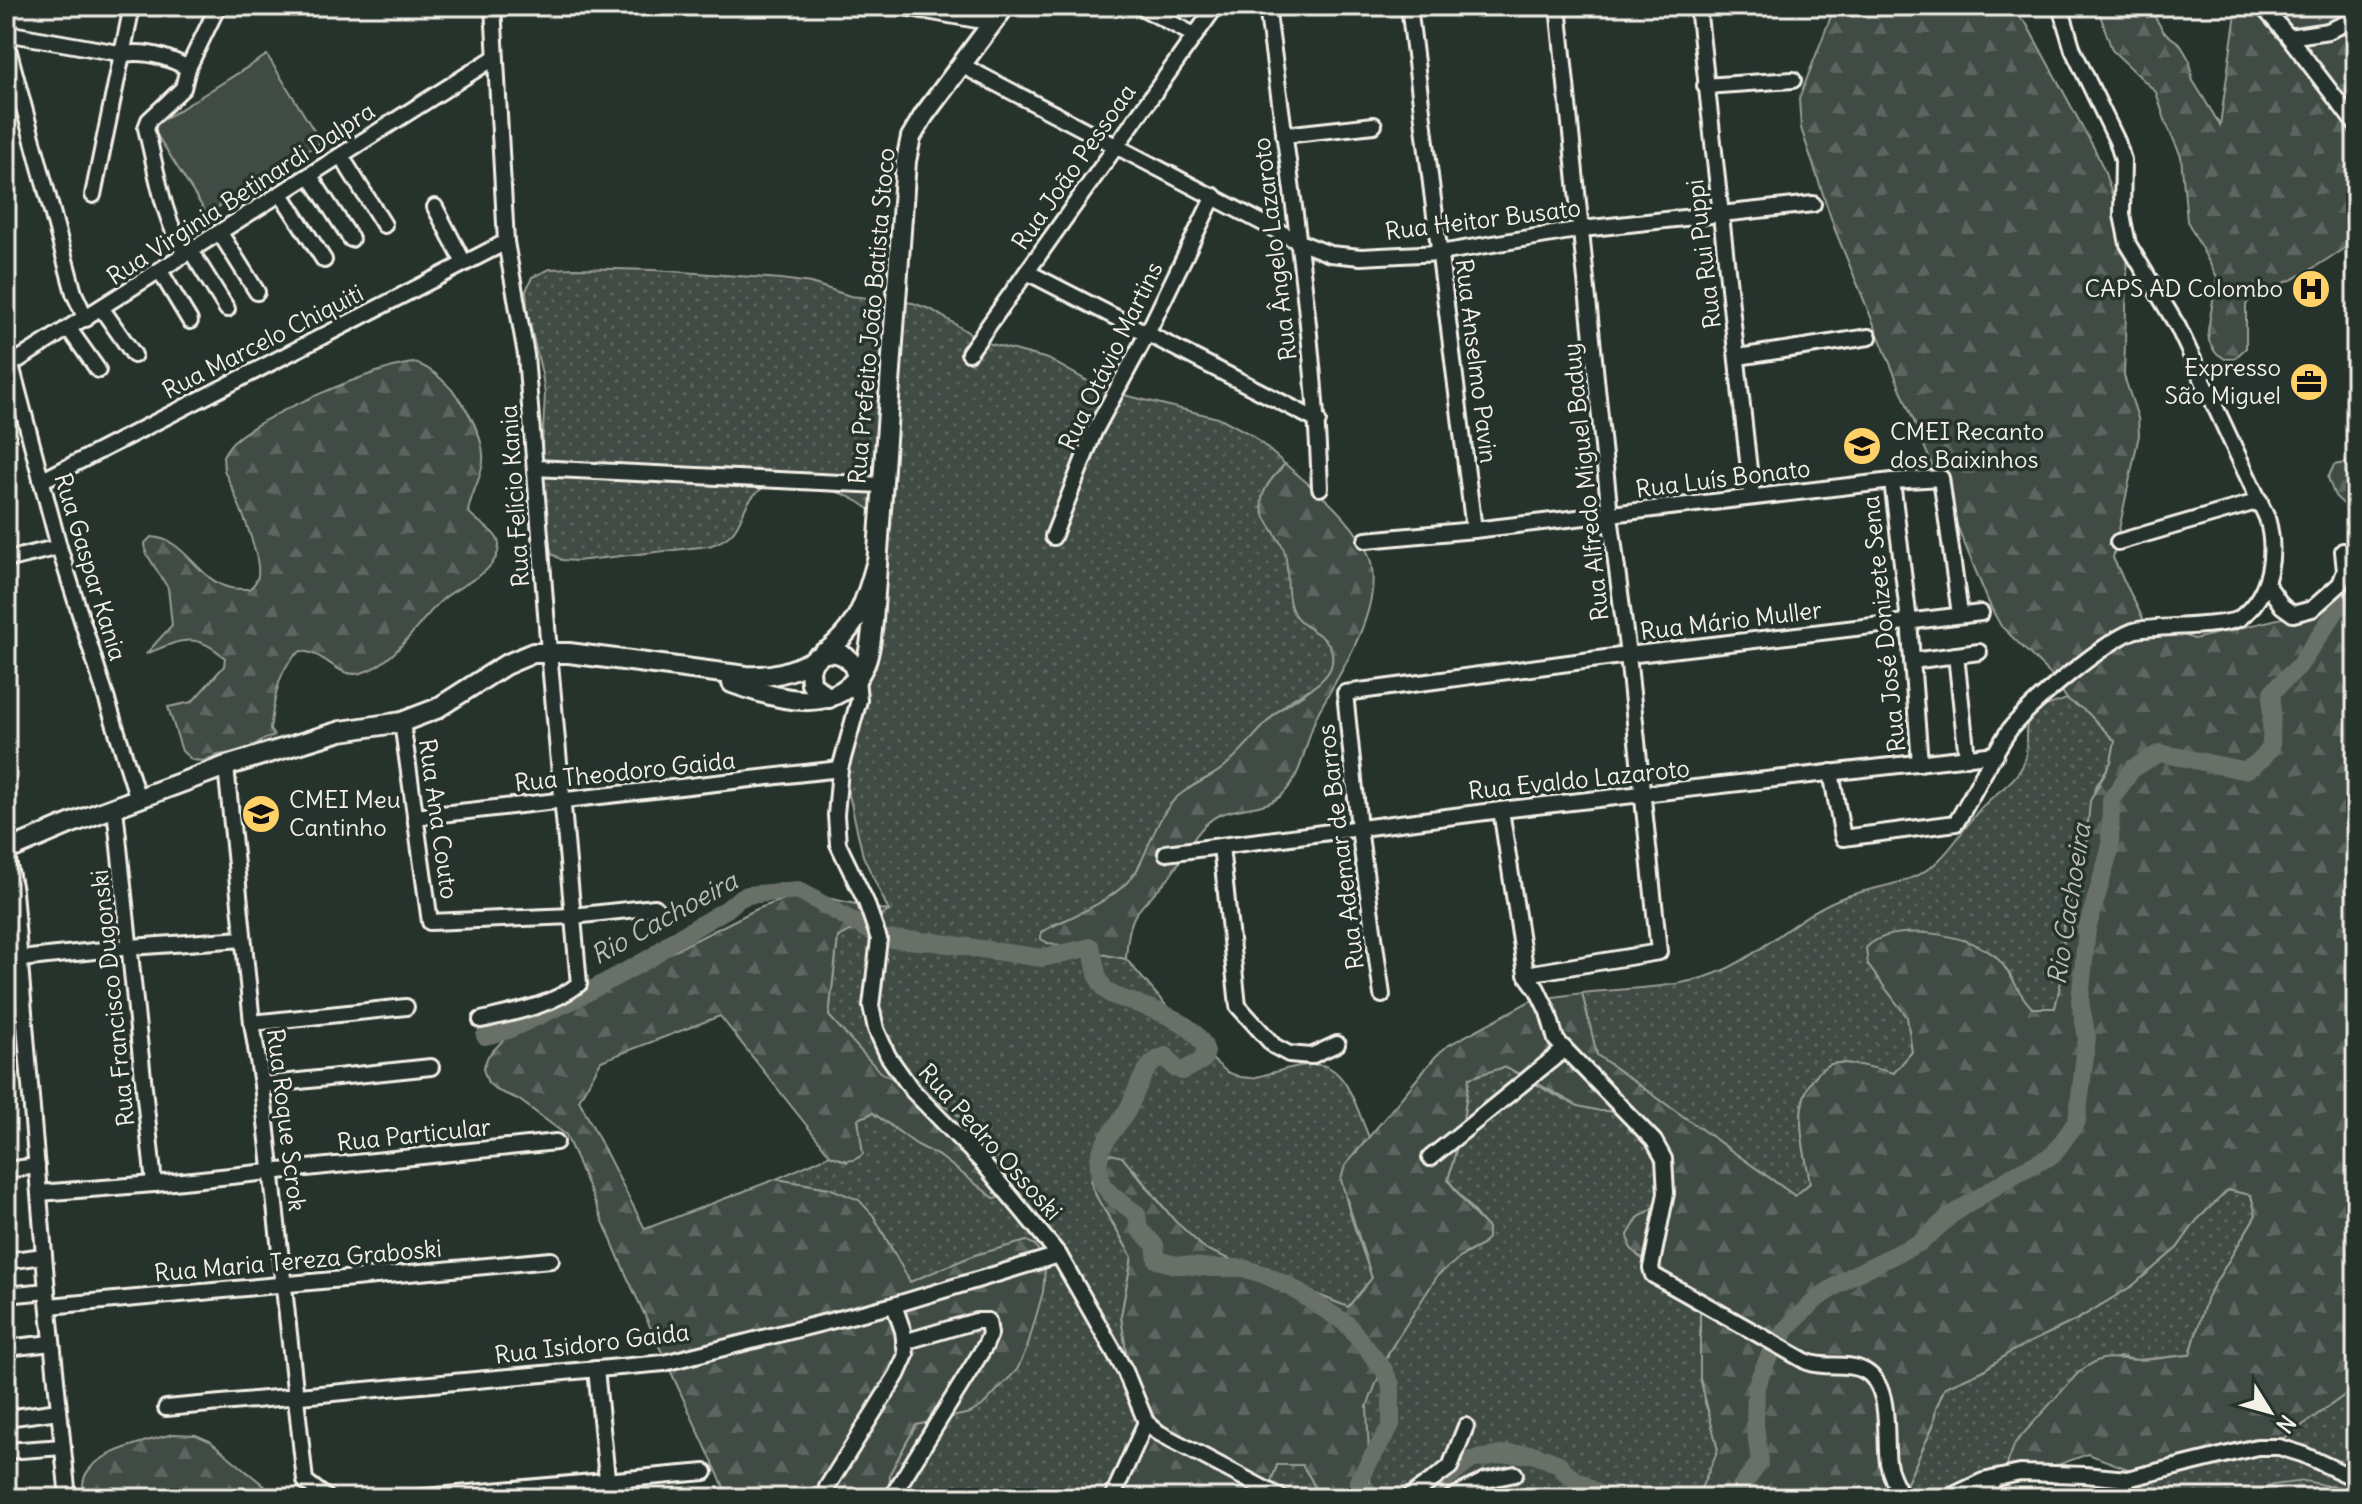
<svg xmlns="http://www.w3.org/2000/svg" width="2362" height="1504" font-family="Delius,sans-serif">
<style>
.grass{fill:url(#grass-dots);stroke:#9a9e96;stroke-width:2}
.forest{fill:url(#forest-firs);stroke:#9a9e96;stroke-width:2}
.garden{fill:#414b45;stroke:#9a9e96;stroke-width:2}
.lines{fill:none;stroke-linecap:round;stroke-linejoin:round}
.river{stroke:#676f68;stroke-width:18}
.minor-casing{stroke:#f4f1e8;stroke-width:20}
.major-casing{stroke:#f4f1e8;stroke-width:24}
.minor{stroke:#26332d;stroke-width:14}
.major{stroke:#26332d;stroke-width:18}
.labels{text-anchor:middle;stroke-width:7;stroke-linejoin:round;paint-order:stroke}
.street-label{font-size:24px;fill:#f4f1e8;stroke:#26332d}
.poi-label{font-size:24px;fill:#f4f1e8;stroke:#26332d;text-anchor:end}
.water-label{font-size:26px;font-style:italic;fill:#bcbdb5;stroke:#26332d}
</style>
<defs>
<pattern id="grass-dots" width="8" height="8" patternUnits="userSpaceOnUse" patternTransform="scale(2)"><rect width="8" height="8" fill="#414b45"/><path d="M2 2h.1M6 6h.1" fill="none" stroke="#5d6560" stroke-width="1.8" stroke-linecap="round"/></pattern>
<pattern id="forest-firs" width="22" height="20" patternUnits="userSpaceOnUse" patternTransform="scale(2)"><rect width="22" height="20" fill="#414b45"/><path d="M5 1l3.5 6h-7zM16 11l3.5 6h-7z" fill="#5d6560"/></pattern>
</defs>
<rect width="100%" height="100%" fill="#26332d"/>
<filter id="ink" filterUnits="userSpaceOnUse"><feTurbulence type="fractalNoise" baseFrequency=".0125" numOctaves="2"/><feDisplacementMap in="SourceGraphic" scale="16" xChannelSelector="R" yChannelSelector="G"/><feConvolveMatrix kernelMatrix="1 2 1 2 8 2 1 2 1" color-interpolation-filters="sRGB"/></filter>
<g filter="url(#ink)">
<g class="grass">
<path d="M575,268L654,270L781,279L811,283L850,296L913,303L932,310L984,342L1048,359L1104,390L1222,419L1252,435L1285,464C1276,474 1264,486 1262,500C1259,520 1281,535 1286,554C1291,576 1286,600 1299,619C1309,634 1339,634 1332,665C1328,683 1310,688 1297,696C1268,715 1249,747 1222,769C1213,776 1201,780 1191,787C1156,811 1155,843 1135,873C1117,898 1081,914 1053,925L1048,943L1126,959L1214,1061L1227,1072L1240,1077L1251,1078C1273,1074 1299,1062 1321,1065C1348,1069 1359,1116 1369,1137C1362,1146 1350,1157 1345,1167C1335,1187 1366,1255 1372,1279L1348,1307L1298,1287L1269,1268L1234,1261L1205,1249L1174,1220L1134,1169L1091,1182L1095,1194L1132,1257L1121,1316L1138,1434L1105,1498H889L890,1473L916,1425L949,1416L1027,1348L1031,1327L1027,1241L975,1255L910,1282L873,1215L829,1188L776,1179L830,1155L847,1162L859,1130L858,1119L873,1113L916,1144L941,1157L994,1198L1010,1185C994,1147 967,1114 928,1097C911,1089 893,1084 879,1071C861,1055 845,1034 829,1016L838,937L889,911L863,856L845,777L861,685L880,518C850,491 830,488 790,486C780,486 769,483 760,490C735,508 749,534 709,546L577,561L562,560L552,554L546,532L541,467L545,394L542,374L528,316L526,291L532,277L550,269Z"/>
<path d="M2067,699L2087,712L2115,741L2111,762L2095,788L2087,825L2085,856L2066,914L2063,930L2065,964L2055,1008H2032L2022,998L2009,973L1868,965L1908,1017L1912,1052L1894,1073C1877,1070 1856,1062 1838,1063C1827,1063 1819,1071 1813,1079C1791,1109 1805,1149 1810,1183L1795,1196L1597,1055L1582,993C1623,988 1676,989 1714,974C1760,957 1794,917 1839,899C1873,885 1912,887 1939,860C1955,845 1966,825 1981,808C1994,794 2015,782 2023,765C2031,750 2021,732 2030,718C2037,707 2055,703 2067,699Z"/>
<path d="M1504,1067C1526,1076 1544,1091 1565,1100C1591,1109 1617,1111 1643,1121L1672,1183L1652,1209L1638,1218V1256L1670,1275L1700,1299L1705,1403L1715,1431L1718,1451L1699,1493L1689,1498H1637L1621,1491L1609,1493L1605,1498H1363C1377,1465 1361,1439 1367,1407C1374,1374 1415,1303 1437,1276C1448,1263 1467,1253 1482,1245L1487,1228L1448,1180L1462,1127L1469,1078Z"/>
<polygon points="2227,1190 2251,1195 2256,1215 2207,1297 2190,1355 2137,1360 2120,1357 2078,1373 2008,1462 2004,1484 1976,1498 1900,1498 1933,1426 1936,1408 1945,1387 1982,1371 2012,1351 2076,1320 2132,1286 2177,1248 2197,1220"/>
<polygon points="2356,1387 2356,1492 2330,1485 2257,1491 2248,1498 2142,1498 2143,1486 2139,1473 2287,1436"/>
<polygon points="1277,1465 1302,1465 1311,1479 1319,1498 1265,1498"/>
</g>
<g class="forest">
<path d="M1835,6H1952L1989,12L2003,10L2013,12L2026,23L2095,150L2104,170L2128,244L2124,376L2138,418L2139,435L2113,558L2144,621L2194,639L2333,606L2356,571V1387L2287,1436L2272,1443L2139,1473L2088,1454L2004,1484L2008,1462L2015,1443L2078,1373C2105,1352 2108,1359 2138,1360C2155,1360 2173,1356 2190,1355L2207,1297L2256,1215L2251,1195L2228,1190L2197,1220L2177,1248L2132,1286L2076,1320L2012,1351L1982,1371L1945,1387L1936,1408L1933,1426L1900,1498H1689L1699,1493L1718,1450L1700,1378V1300L1670,1275L1638,1256L1630,1247L1628,1235L1638,1218L1652,1209L1672,1182L1643,1121L1617,1111H1600L1578,1106L1520,1074L1504,1067L1469,1078L1462,1127L1448,1180L1472,1212L1488,1228V1238L1482,1245L1466,1253L1438,1275L1388,1353L1367,1407L1370,1482L1363,1498H1319L1311,1479L1302,1465H1277L1265,1498H1105L1138,1434L1121,1316L1132,1257C1125,1246 1120,1234 1113,1223C1097,1199 1075,1170 1111,1154L1122,1157L1174,1220L1205,1249L1234,1261L1269,1268L1298,1287L1348,1307L1372,1278L1343,1187L1341,1179L1345,1166L1436,1056L1447,1046L1532,1000L1582,993L1597,1055L1795,1196L1810,1183C1805,1149 1791,1109 1813,1079C1819,1071 1827,1063 1838,1063C1856,1062 1876,1069 1894,1073L1912,1052L1907,1017L1868,965L1866,948C1890,920 1971,934 1996,957C2012,972 2017,993 2032,1008H2055L2065,964L2063,930L2066,914L2085,856L2090,801L2111,762L2115,741L2087,712L2067,699L2051,675L2001,626L1991,608L1835,230L1801,128L1799,99Z"/>
<path d="M2097,6H2148L2164,32L2180,44L2190,61L2192,79L2220,125L2237,6H2356V241C2321,262 2296,284 2254,292L2246,305V348L2234,359H2225L2215,352L2209,341L2208,330L2217,277L2187,221L2181,156L2166,123L2156,92L2112,50Z"/>
<path d="M415,363C447,372 486,428 483,462C481,479 471,494 468,511C476,523 500,532 499,546C497,574 460,584 443,599C416,623 398,662 361,673C337,679 328,653 301,651C277,666 274,704 270,729L274,736L262,740L245,751L218,755L203,761L192,760L182,751L168,707L192,702L224,666L225,658C195,630 178,641 146,654L172,625L168,588L146,553L145,543L151,537C186,538 197,580 230,588C236,589 243,589 249,589C252,587 256,582 257,579C265,561 233,490 224,470L223,456C226,451 229,445 234,441C260,416 379,365 415,363Z"/>
<polygon points="2351,462 2356,463 2356,516 2335,496 2328,478 2334,465"/>
<path d="M1285,464C1314,489 1346,513 1365,547C1392,596 1342,669 1319,711C1305,738 1305,772 1283,794C1267,810 1239,806 1219,815C1196,826 1185,856 1170,876C1159,890 1143,902 1134,917C1128,930 1127,945 1126,959L1048,943L1041,939V932C1071,916 1119,900 1137,870C1150,846 1156,820 1174,800C1188,785 1209,780 1224,767C1243,751 1258,731 1275,714C1291,699 1329,684 1332,663C1336,633 1305,633 1294,614C1284,596 1290,573 1285,554C1281,535 1259,520 1262,499C1264,486 1276,474 1285,464Z"/>
<path d="M793,896L822,897L889,911L838,937L829,1016L880,1072L952,1110L982,1137L1000,1161L1010,1185L1006,1198H994L941,1157L916,1144L873,1113L858,1119L863,1154C851,1165 843,1160 830,1155L720,1016L601,1061L579,1100L645,1229L776,1179L829,1188L859,1200L873,1215L910,1282L975,1255L1027,1241L1035,1245L1042,1256L1045,1270L1043,1292L1027,1348L1017,1370L982,1406L970,1413L916,1425L890,1473L889,1498H729L624,1270L566,1135L518,1099L498,1091L488,1083L483,1069L488,1056L506,1037L529,1024L757,909Z"/>
<path d="M173,1434L196,1435L210,1441L279,1498H86C67,1456 145,1442 173,1434Z"/>
<polygon points="2305,1481 2356,1492 2356,1498 2248,1498 2273,1485"/>
</g>
<polygon class="garden" points="267,55 321,142 207,214 152,127"/>
<g class="lines">
<g class="river">
<path d="M888,939L934,942L1042,958L1091,947C1097,965 1094,983 1112,995C1141,1006 1198,1019 1206,1052L1203,1060L1182,1071L1175,1068L1166,1056C1143,1061 1138,1091 1128,1109C1118,1128 1096,1144 1099,1169C1101,1193 1120,1201 1137,1214L1139,1229L1155,1245L1157,1260L1172,1264L1212,1268H1243L1265,1275L1289,1286L1347,1324L1384,1370L1391,1385V1425L1358,1481L1360,1487L1377,1498"/>
<polyline points="485,1036 508,1030 573,1000 652,957 671,942 727,909 740,898 748,895 798,890 868,930"/>
<polyline points="1779,1340 1792,1322 1819,1297 1853,1275 1921,1242 1951,1215 2019,1172 2053,1155 2077,1121 2087,1038 2080,1001 2087,929 2110,850 2111,800 2133,768 2160,753 2242,770 2248,769 2263,758 2271,747 2272,692 2299,666 2356,581"/>
<polyline points="1428,1498 1450,1476 1471,1460 1505,1454 1533,1454 1559,1464 1568,1475 1605,1498"/>
<polyline points="1721,1498 1735,1495 1760,1462 1755,1425 1756,1386 1770,1354"/>
</g>
<g class="minor-casing">
<g id="minor">
<polyline points="899,6 994,23"/>
<polyline points="1139,6 1194,35"/>
<path d="M1267,6C1288,166 1314,326 1320,488"/>
<polyline points="1409,6 1474,530"/>
<polyline points="1698,6 1752,497"/>
<polyline points="2262,6 2289,37 2356,125"/>
<path d="M6,33L124,54C147,50 168,57 188,68"/>
<polyline points="2289,37 2328,31 2356,19"/>
<polyline points="6,41 74,293 86,319"/>
<polyline points="963,66 1299,242 1330,254 1361,257 1440,253 1582,229 1813,204"/>
<polyline points="1705,86 1793,80"/>
<polyline points="1284,135 1374,125"/>
<polyline points="341,156 384,225"/>
<polyline points="310,176 351,239"/>
<polyline points="281,194 324,260"/>
<polyline points="93,195 132,6"/>
<polyline points="435,207 464,263"/>
<polyline points="220,233 257,292"/>
<polyline points="191,251 227,309"/>
<path d="M185,254C162,215 157,172 146,128L149,120L183,88L188,68L218,6"/>
<polyline points="160,271 190,321"/>
<polyline points="1027,272 1318,421"/>
<polyline points="102,309 134,355"/>
<polyline points="69,329 98,370"/>
<polyline points="6,346 59,547 138,799"/>
<polyline points="969,353 1216,6"/>
<polyline points="1738,357 1869,337"/>
<polyline points="10,365 494,58"/>
<polyline points="535,468 882,485"/>
<polyline points="41,481 506,242"/>
<polyline points="1892,481 1909,621 1920,763"/>
<polyline points="1053,537 1094,432 1147,334 1214,196"/>
<polyline points="1366,540 1474,530 1892,481 1941,478 1960,614"/>
<polyline points="2118,542 2260,501"/>
<polyline points="6,560 59,547"/>
<polyline points="2266,583 2282,606 2293,614 2312,609 2340,584 2345,571 2343,551"/>
<polyline points="1956,655 1967,758"/>
<polyline points="1912,661 1979,652"/>
<polyline points="857,678 859,700 840,769 836,815 838,844 866,902 879,939 871,1006 876,1029 888,1056 912,1090 982,1162 1059,1255 1125,1371 1146,1422 1159,1433 1282,1498"/>
<polyline points="402,722 430,922 573,916 655,907"/>
<polyline points="226,766 252,1023 262,1085 305,1481 327,1498"/>
<path d="M1831,772L1843,838L1956,823C1974,793 1989,761 2008,732C2022,710 2112,635 2137,630C2158,626 2228,627 2240,618C2271,594 2277,553 2267,518L2178,327L2128,244L2122,215L2123,160L2117,141L2073,50L2060,6"/>
<polyline points="115,808 154,1184"/>
<path d="M1501,810L1526,974L1537,989L1548,1012L1556,1040L1654,1141L1664,1159L1666,1193L1651,1268L1653,1275L1807,1362C1827,1369 1846,1362 1863,1370C1893,1384 1884,1437 1888,1463C1890,1476 1897,1487 1903,1498"/>
<polyline points="415,817 840,769"/>
<polyline points="1221,846 1238,1006 1274,1046 1289,1054 1311,1056 1337,1044"/>
<polyline points="6,851 14,891 47,1291 68,1498"/>
<polyline points="1166,853 1501,810 1996,754"/>
<polyline points="20,959 131,947 243,939"/>
<polyline points="1526,974 1659,952 1628,655 1610,515 1558,6"/>
<polyline points="1382,995 1359,828 1345,693 1628,655 1981,613"/>
<path d="M481,1020C515,1012 551,1006 579,984L549,652L526,355L506,242L493,6"/>
<polyline points="252,1023 406,1007"/>
<polyline points="262,1085 431,1067"/>
<polyline points="1430,1158 1565,1049"/>
<polyline points="6,1170 37,1166"/>
<polyline points="39,1193 154,1184 556,1142"/>
<polyline points="6,1261 44,1256"/>
<polyline points="6,1295 47,1291"/>
<polyline points="49,1306 551,1260"/>
<polyline points="6,1348 52,1343"/>
<polyline points="596,1369 609,1498"/>
<polyline points="166,1408 664,1363 894,1305 1059,1255"/>
<polyline points="6,1418 59,1411"/>
<polyline points="6,1451 63,1447"/>
<polyline points="414,1498 705,1472"/>
<polyline points="829,1498 827,1487 897,1375 906,1355 903,1331 894,1305"/>
<polyline points="891,1498 985,1346 990,1334 988,1321 976,1321 904,1342"/>
<polyline points="1112,1498 1146,1422"/>
<polyline points="1408,1498 1450,1467 1466,1426"/>
<polyline points="1451,1498 1486,1480 1515,1474"/>
<polyline points="1947,1498 1983,1481 2020,1473 2085,1475 2127,1479 2257,1447 2279,1447 2302,1454 2356,1479"/>
<polyline points="1987,1498 1993,1479"/>
<polyline points="2125,1498 2127,1479"/>
</g>
</g>
<g class="major-casing">
<g id="major">
<path d="M823,653C842,650 854,659 857,678"/>
<polyline points="815,658 810,669 811,684 829,698"/>
<path d="M732,683C776,699 840,719 865,664C871,651 871,635 873,621L906,161L911,137L924,115L1005,6"/>
<path d="M6,851L72,823L226,766L341,731L402,722L436,709L505,665L533,653H569L746,676C790,679 834,656 857,617C866,601 871,582 876,564"/>
</g>
</g>
<use href="#minor" class="minor"/>
<use href="#major" class="major"/>
</g>
</g>
<defs>
<g id="hospital-disc" transform="scale(2)"><circle r="9.5" fill="#ffd166" stroke="#26332d"/><path d="M-5-5h3v3.5h4V-5h3V5h-3V1.5h-4V5h-3Z" fill="#111"/></g>
<g id="office-disc" transform="scale(2)"><circle r="9.5" fill="#ffd166" stroke="#26332d"/><path d="M-6-3h4V-5.5h4V-3h4V5H-6ZM-1-4.5V-3h2v-1.5ZM-6 0V1H6V0Z" fill="#111"/></g>
<g id="school-disc" transform="scale(2)"><circle r="9.5" fill="#ffd166" stroke="#26332d"/><path d="M0-5L7-2L0 1L-7-2ZM-4 1L0 2.5L4 1V4Q0 6-4 4Z" fill="#111"/></g>
</defs>
<g fill-rule="evenodd">
<use href="#hospital-disc" x="2311" y="289"/>
<use href="#office-disc" x="2309" y="382"/>
<use href="#school-disc" x="1862" y="446"/>
<use href="#school-disc" x="261" y="814"/>
</g>
<g class="labels">
<g class="street-label">
<text transform="translate(1074 167) rotate(-55)" y="8">Rua João Pessoaa</text>
<text transform="translate(241 194) rotate(-33)" y="8">Rua Virginia Betinardi Dalpra</text>
<text transform="translate(1483 220) rotate(-7)" y="8">Rua Heitor Busato</text>
<text transform="translate(1275 249) rotate(-97)" y="8">Rua Ângelo Lazaroto</text>
<text transform="translate(1704 254) rotate(-97)" y="8">Rua Rui Puppi</text>
<text transform="translate(872 316) rotate(-85)" y="8">Rua Prefeito João Batista Stoco</text>
<text transform="translate(263 342) rotate(-27)" y="8">Rua Marcelo Chiquiti</text>
<text transform="translate(1111 356) rotate(-64)" y="8">Rua Otávio Martins</text>
<text transform="translate(1476 361) rotate(83)" y="8">Rua Anselmo Pavin</text>
<text transform="translate(1723 479) rotate(-7)" y="8">Rua Luís Bonato</text>
<text transform="translate(1586 482) rotate(-96)" y="8">Rua Alfredo Miguel Baduy</text>
<text transform="translate(515 496) rotate(-94)" y="8">Rua Felício Kania</text>
<text transform="translate(90 567) rotate(73)" y="8">Rua Gaspar Kania</text>
<text transform="translate(1731 621) rotate(-7)" y="8">Rua Mário Muller</text>
<text transform="translate(1884 624) rotate(-96)" y="8">Rua José Donizete Sena</text>
<text transform="translate(625 772) rotate(-6)" y="8">Rua Theodoro Gaida</text>
<text transform="translate(1579 780) rotate(-6)" y="8">Rua Evaldo Lazaroto</text>
<text transform="translate(438 819) rotate(82)" y="8">Rua Ana Couto</text>
<text transform="translate(1341 847) rotate(-97)" y="8">Rua Ademar de Barros</text>
<text transform="translate(113 998) rotate(-96)" y="8">Rua Francisco Dugonski</text>
<text transform="translate(286 1120) rotate(83)" y="8">Rua Roque Scrok</text>
<text transform="translate(414 1135) rotate(-6)" y="8">Rua Particular</text>
<text transform="translate(990 1142) rotate(48)" y="8">Rua Pedro Ossoski</text>
<text transform="translate(298 1261) rotate(-5)" y="8">Rua Maria Tereza Graboski</text>
<text transform="translate(592 1344) rotate(-7)" y="8">Rua Isidoro Gaida</text>
</g>
<g class="poi-label">
<text x="2283" y="297">CAPS AD Colombo</text>
<text x="2281" y="376">Expresso<tspan x="2281" dy="28">São Miguel</tspan></text>
<text x="1890" y="440" text-anchor="start">CMEI Recanto<tspan x="1890" dy="28">dos Baixinhos</tspan></text>
<text x="289" y="808" text-anchor="start">CMEI Meu<tspan x="289" dy="28">Cantinho</tspan></text>
</g>
<g class="water-label">
<text transform="translate(2069 904) rotate(-81)" y="9">Rio Cachoeira</text>
<text transform="translate(664 918) rotate(-29)" y="9">Rio Cachoeira</text>
</g>
</g>
<rect width="2362" height="1504" fill="none" stroke="#26332d" stroke-width="32"/>
<rect x="16" y="16" width="2330" height="1472" fill="none" stroke="#f4f1e8" stroke-width="3" filter="url(#ink)"/>
<g transform="translate(2270 1412) rotate(127)" stroke="#26332d" stroke-width="6" paint-order="stroke">
<path d="M0-6L14 30L0 20L-14 30Z" fill="#f4f1e8"/>
<text y="-12" font-size="22" font-weight="bold" text-anchor="middle" fill="#f4f1e8">N</text>
</g>
</svg>
